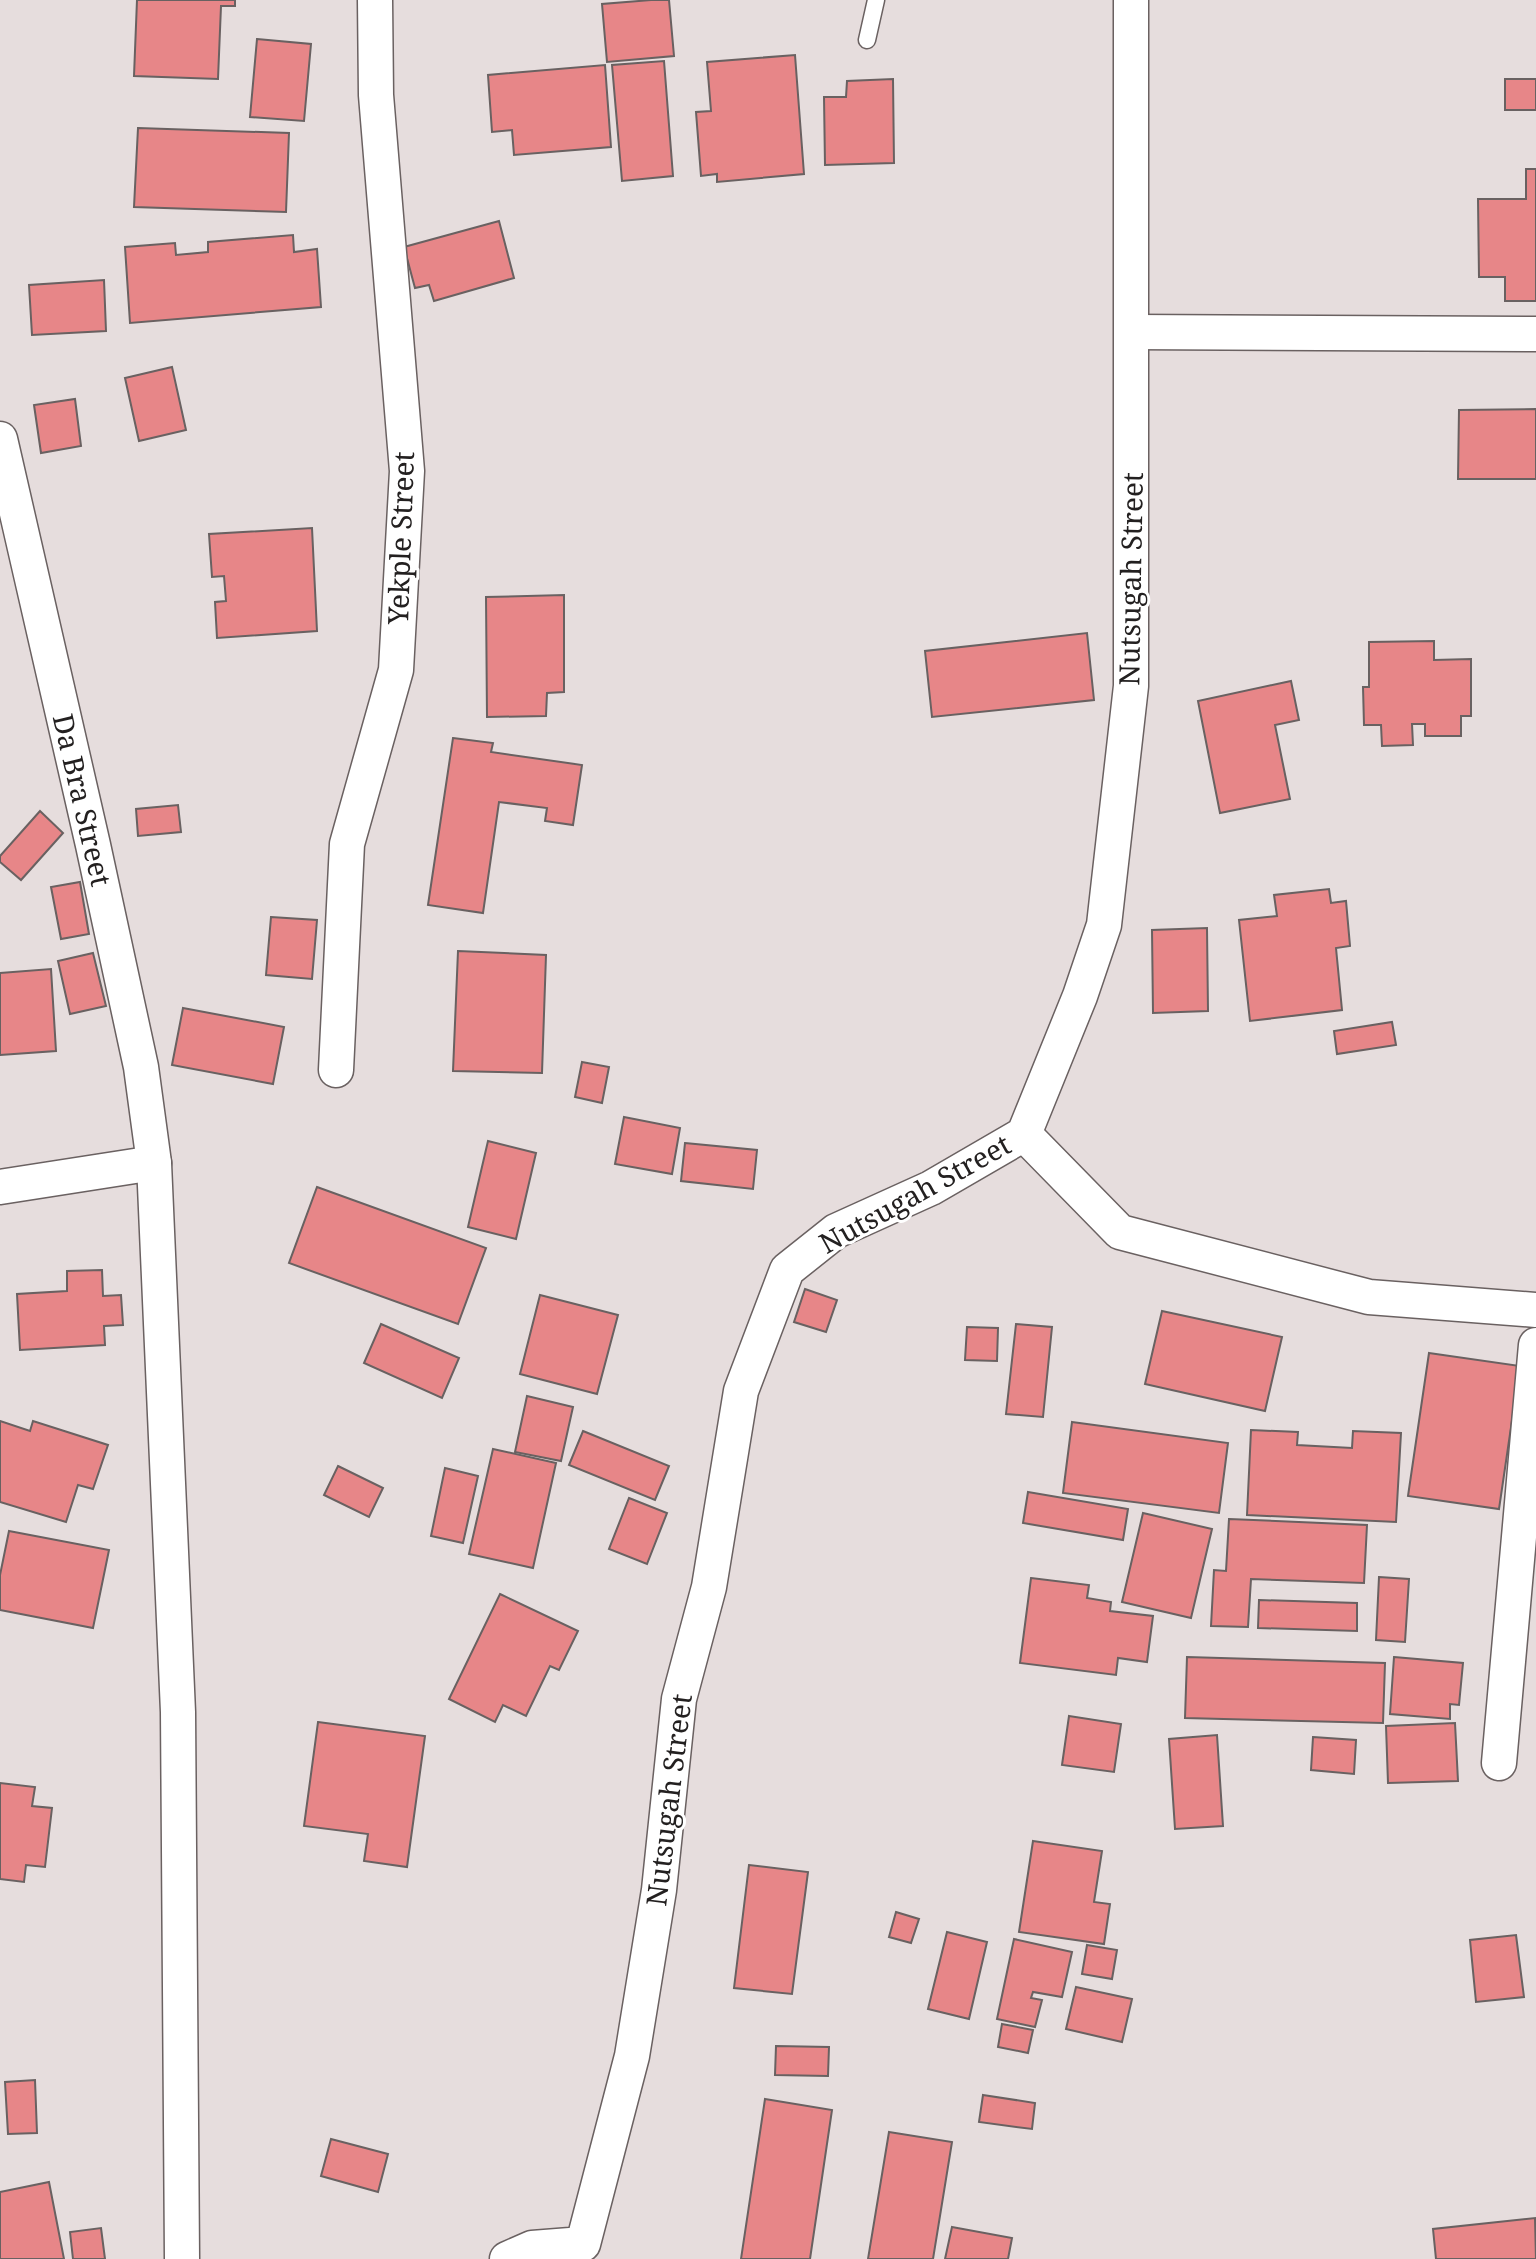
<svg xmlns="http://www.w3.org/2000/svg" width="1536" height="2259" font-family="'Noto Serif',serif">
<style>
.building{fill:#e78688;stroke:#696161;stroke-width:2}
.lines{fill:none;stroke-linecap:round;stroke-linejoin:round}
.lane-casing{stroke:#6a6161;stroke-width:19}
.street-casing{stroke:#6a6161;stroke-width:37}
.lane{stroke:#fff;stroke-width:16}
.street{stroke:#fff;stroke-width:34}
.labels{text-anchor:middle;stroke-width:6;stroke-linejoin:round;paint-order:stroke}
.street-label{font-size:28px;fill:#232020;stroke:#fff}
</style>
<rect width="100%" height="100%" fill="#e6dddd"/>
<g class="building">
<polygon points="137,0 235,0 235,6 221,6 218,79 134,76"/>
<polygon points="651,0 669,0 674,56 607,62 602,4"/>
<polygon points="257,39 311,44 304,121 250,117"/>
<polygon points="795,55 804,174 717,182 717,174 701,176 696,112 711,111 707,62"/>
<polygon points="664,61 673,176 622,181 612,65"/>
<polygon points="605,65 611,147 514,155 512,130 492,132 488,75"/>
<polygon points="893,79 894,163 825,165 824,97 846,97 847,81"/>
<rect x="1505" y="79" width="31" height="31"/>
<polygon points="138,128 289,133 286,212 134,207"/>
<polygon points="1526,169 1536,169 1536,301 1505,301 1505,277 1479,277 1478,199 1526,199"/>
<polygon points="499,221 514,278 434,301 429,285 415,288 404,247"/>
<polygon points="293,235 294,252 317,249 321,307 130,323 125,247 175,243 176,255 208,252 208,242"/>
<polygon points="104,280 106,331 32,335 29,285"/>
<polygon points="172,367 186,430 139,441 125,378"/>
<polygon points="75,399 81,446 41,453 34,405"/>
<polygon points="1536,409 1536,479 1458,479 1459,410"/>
<polygon points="312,528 317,631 217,638 215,602 226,601 224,576 212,577 209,534"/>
<polygon points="564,595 564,692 547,693 546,716 487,717 486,597"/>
<polygon points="1087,633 1094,700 932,717 925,651"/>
<polygon points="1434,641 1434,660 1471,659 1471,716 1461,716 1461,736 1425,736 1425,724 1412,724 1413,745 1382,746 1381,725 1364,725 1363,687 1369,687 1369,642"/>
<polygon points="1291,681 1299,720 1275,725 1290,799 1220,813 1198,701"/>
<polygon points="453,738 493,743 491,752 582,765 573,825 545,821 547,808 499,802 483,913 428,905"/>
<polygon points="178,805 181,832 138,836 136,809"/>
<polygon points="40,811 63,833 21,880 0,862 0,856"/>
<polygon points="80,882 89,934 61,939 51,887"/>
<polygon points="1329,889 1331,903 1346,901 1350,946 1336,948 1342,1010 1250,1021 1239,920 1277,916 1274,895"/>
<polygon points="271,917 317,920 312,979 266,975"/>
<polygon points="1207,928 1208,1011 1153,1013 1152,930"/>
<polygon points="458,951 546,955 542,1073 453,1071"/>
<polygon points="93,953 106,1006 70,1014 58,961"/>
<polygon points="51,969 56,1051 0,1055 0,973"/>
<polygon points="183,1008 284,1027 273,1084 172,1065"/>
<polygon points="1392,1022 1396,1045 1337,1054 1334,1031"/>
<polygon points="582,1062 609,1067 602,1103 575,1097"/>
<polygon points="624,1117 680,1128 672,1174 615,1164"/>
<polygon points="488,1141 536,1153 516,1239 468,1227"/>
<polygon points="685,1143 757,1150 753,1189 681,1181"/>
<polygon points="317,1187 486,1248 458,1324 289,1263"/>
<polygon points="102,1270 103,1296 121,1295 123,1325 104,1326 105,1345 20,1350 17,1294 67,1291 67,1271"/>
<polygon points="805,1289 837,1300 826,1332 794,1322"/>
<polygon points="540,1295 618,1315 597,1394 520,1374"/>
<polygon points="1162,1311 1282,1337 1265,1411 1145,1384"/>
<polygon points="381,1324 459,1358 442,1398 364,1363"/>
<polygon points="1016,1324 1052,1327 1043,1417 1006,1414"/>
<polygon points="967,1327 998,1328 997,1361 965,1360"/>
<polygon points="1429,1353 1520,1366 1499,1509 1408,1496"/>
<polygon points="527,1396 573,1407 561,1461 515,1452"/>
<polygon points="0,1421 30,1431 33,1421 108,1445 93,1489 78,1485 66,1522 0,1502"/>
<polygon points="1072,1422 1228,1443 1219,1513 1063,1493"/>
<polygon points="1251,1430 1298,1432 1297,1445 1352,1448 1353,1431 1401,1433 1396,1522 1247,1515"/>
<polygon points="583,1431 669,1466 655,1500 569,1465"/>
<polygon points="493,1449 556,1463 533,1568 469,1554"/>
<polygon points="338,1466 383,1488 369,1517 324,1495"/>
<polygon points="445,1468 478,1476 463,1543 431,1536"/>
<polygon points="1028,1492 1128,1509 1123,1540 1023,1523"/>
<polygon points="629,1498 667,1513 647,1564 609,1549"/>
<polygon points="1143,1513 1212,1529 1191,1618 1122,1602"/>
<polygon points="1229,1519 1367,1525 1364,1583 1251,1579 1248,1627 1211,1626 1214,1570 1226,1571"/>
<polygon points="9,1531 109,1550 93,1628 0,1610 0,1575"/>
<polygon points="1379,1577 1409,1579 1405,1642 1376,1640"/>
<polygon points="1031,1578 1089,1585 1087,1598 1111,1602 1110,1611 1153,1616 1147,1662 1118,1658 1116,1675 1020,1663"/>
<polygon points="500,1594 578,1631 559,1670 550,1666 526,1716 503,1705 495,1722 449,1699"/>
<polygon points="1259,1600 1357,1603 1357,1631 1258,1628"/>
<polygon points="1187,1657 1385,1663 1383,1723 1185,1718"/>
<polygon points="1394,1657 1463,1663 1459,1705 1450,1704 1450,1719 1390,1714"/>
<polygon points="1069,1716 1121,1724 1114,1772 1062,1765"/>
<polygon points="318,1722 425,1736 407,1867 364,1861 368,1834 304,1826"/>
<polygon points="1455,1723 1458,1781 1388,1783 1386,1726"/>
<polygon points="1217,1735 1223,1826 1175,1829 1169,1739"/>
<polygon points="1313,1737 1356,1740 1354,1774 1311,1770"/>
<polygon points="0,1783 35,1787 32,1806 52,1808 45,1867 26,1865 24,1882 0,1879"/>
<polygon points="1033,1841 1102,1851 1094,1902 1110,1904 1104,1944 1019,1932"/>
<polygon points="749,1865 808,1872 792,1994 734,1988"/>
<polygon points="896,1912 919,1919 911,1943 889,1937"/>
<polygon points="947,1932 987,1942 969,2019 928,2009"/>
<polygon points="1516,1935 1524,1997 1476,2002 1470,1940"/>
<polygon points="1014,1939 1072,1952 1062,1997 1033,1992 1031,1998 1042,2000 1035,2027 997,2019"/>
<polygon points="1087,1945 1117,1950 1112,1979 1082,1974"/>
<polygon points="1076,1987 1132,1999 1122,2042 1066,2029"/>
<polygon points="1002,2024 1033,2030 1028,2053 998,2047"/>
<polygon points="776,2046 829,2047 828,2076 775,2075"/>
<polygon points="35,2080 37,2133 8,2134 5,2082"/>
<polygon points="983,2095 1035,2103 1032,2129 979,2122"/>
<polygon points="765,2099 832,2110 810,2259 741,2259"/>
<polygon points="889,2132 952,2142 933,2259 868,2259"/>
<polygon points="331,2139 388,2154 378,2192 321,2176"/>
<polygon points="49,2182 64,2259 0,2259 0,2192"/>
<polygon points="1535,2218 1536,2259 1436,2259 1433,2229"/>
<polygon points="952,2227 1012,2238 1008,2259 945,2259"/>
<polygon points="101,2228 105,2259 73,2259 70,2232"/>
</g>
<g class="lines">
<g class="lane-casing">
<polyline id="lane" points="867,40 876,0"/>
</g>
<g class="street-casing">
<g id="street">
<polyline points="1132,332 1536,334"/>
<polyline points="0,439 93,845 141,1067 154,1163 178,1712 182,2259"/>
<polyline points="336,1070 347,844 396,670 407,471 376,95 375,0"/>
<polyline points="1024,1134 1120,1232 1369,1297 1536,1310"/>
<polyline points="0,1187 154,1163"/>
<polyline points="1499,1763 1536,1345"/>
<polyline points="507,2259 532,2248 583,2244 632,2056 659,1890 679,1699 709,1587 741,1391 787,1270 836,1231 931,1188 1024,1134 1080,996 1104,925 1131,686 1131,0"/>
</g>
</g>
<use href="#lane" class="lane"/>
<use href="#street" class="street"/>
</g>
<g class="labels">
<g class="street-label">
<text transform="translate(401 538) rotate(-88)" y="10">Yekple Street</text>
<text transform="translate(1131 579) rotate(-89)" y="10">Nutsugah Street</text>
<text transform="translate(82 800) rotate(77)" y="10">Da Bra Street</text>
<text transform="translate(915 1194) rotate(-29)" y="10">Nutsugah Street</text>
<text transform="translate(669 1800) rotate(-83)" y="10">Nutsugah Street</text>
</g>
</g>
</svg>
